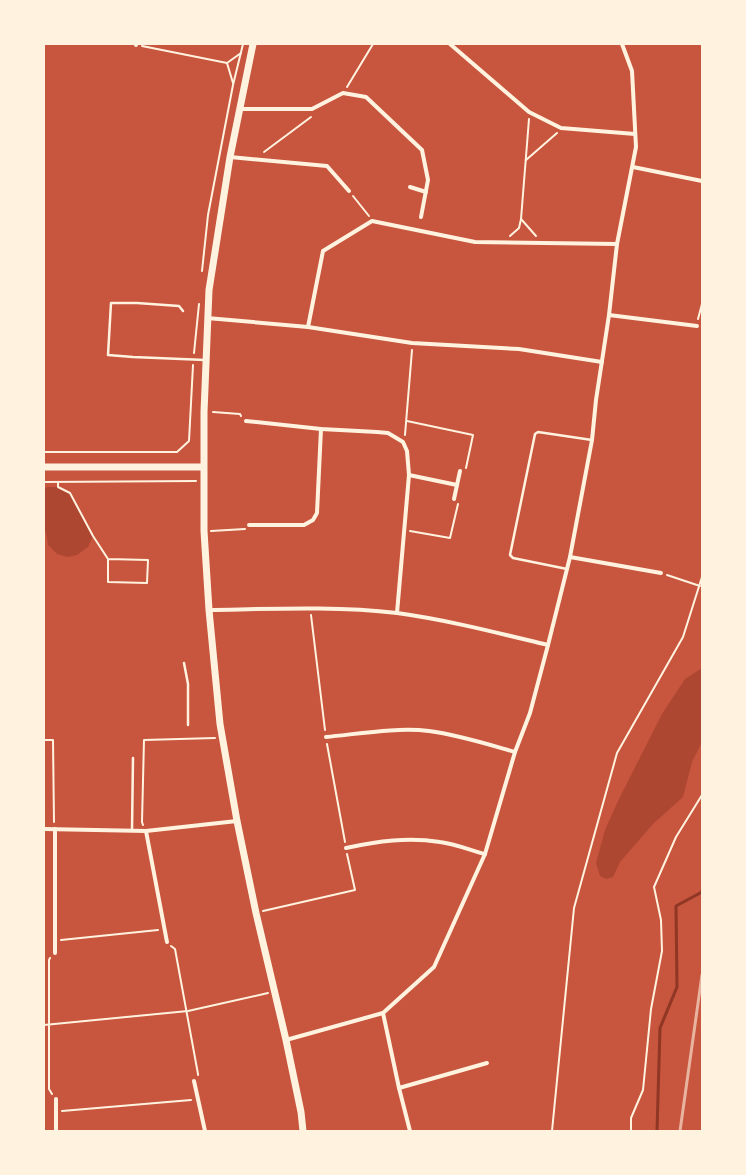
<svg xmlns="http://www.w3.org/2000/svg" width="746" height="1175" font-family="'Varela Round',sans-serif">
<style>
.green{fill:#ae4732}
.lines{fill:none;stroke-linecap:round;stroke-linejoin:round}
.stream{stroke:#8f3625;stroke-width:3}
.path{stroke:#fff3e0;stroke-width:2}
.service{stroke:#fff3e0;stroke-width:2.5}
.minor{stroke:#fff3e0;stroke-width:4}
.tertiary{stroke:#fff3e0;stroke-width:7}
.rail{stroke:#e9b49f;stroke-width:3}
</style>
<rect width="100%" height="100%" fill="#c8553d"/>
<g class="green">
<polygon points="47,487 58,487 70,493 93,536 88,547 77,555 67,557 57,554 48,545 46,532 44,531 44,489"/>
<polygon points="702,668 702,742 692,762 683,797 653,824 620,862 613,877 606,879 600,876 596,863 605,830 618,801 662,714 685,679"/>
</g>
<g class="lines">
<polyline class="stream" points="657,1131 660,1028 677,987 676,906 702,892 702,890"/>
<g class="path">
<polyline points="142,46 227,63 241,53"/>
<polyline points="227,63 233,83"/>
<polyline points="347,87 373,44"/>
<polyline points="529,119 521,219 536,236"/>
<polyline points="264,152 311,117"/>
<polyline points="526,160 557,133"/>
<polyline points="353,196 369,216"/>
<polyline points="510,236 519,228 521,219"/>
<polyline points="202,271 208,215 233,85 243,44"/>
<polyline points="698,319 702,304"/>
<polyline points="194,353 199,304"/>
<polyline points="213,412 240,414 241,416"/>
<polyline points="407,421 473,435 466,468"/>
<polyline points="405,435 412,350"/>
<polyline points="44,452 177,452 189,441 193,365"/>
<polyline points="44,482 196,481"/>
<polyline points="58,482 58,487 70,493 93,536 108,559 148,560 147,583 108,582 108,559"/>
<polyline points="211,531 245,529"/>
<polyline points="410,531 450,538 458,504"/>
<polyline points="667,575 700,586"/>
<polyline points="311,615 325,730"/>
<polyline points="44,740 53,740 54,822"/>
<polyline points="327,744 345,842"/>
<polyline points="143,825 142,822 144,740 215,738"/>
<polyline points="263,911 355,890 347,854"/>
<polyline points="61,940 158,930"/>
<polyline points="171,946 175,949 198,1074 198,1075"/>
<polyline points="50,958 49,960 49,1089 52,1094"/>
<polyline points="44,1025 188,1011 268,993"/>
<polyline points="62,1111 191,1100"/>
<polyline points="552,1131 574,908 617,753 683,637 702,577"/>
<polyline points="631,1131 631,1118 643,1090 651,1009 662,951 661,920 654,887 676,837 702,795"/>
</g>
<g class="service">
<polyline points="183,311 179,306 137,303 111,303 108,355 133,357 205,360"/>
<polyline points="567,569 513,558 510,555 535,434 538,432 592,440"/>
<polyline points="184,663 188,684 188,725"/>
<polyline points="132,831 133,758"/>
</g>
<g class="minor">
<polyline points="136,44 136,45"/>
<polyline points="450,44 529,112 561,128 635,134"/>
<polyline points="239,109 312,109 343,93 366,97 422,150 428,180 421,217"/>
<polyline points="230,157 327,166 349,191"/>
<polyline points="633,167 702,181"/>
<polyline points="410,187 426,192"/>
<polyline points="609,315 697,326"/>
<polyline points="207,318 308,327 412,343 519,349 602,362"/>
<polyline points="308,327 323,251 372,221 475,242 617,244"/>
<polyline points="246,421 321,429 377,432 388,433 403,442 407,451 409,475 397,613"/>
<polyline points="409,475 457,485"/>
<polyline points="454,499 460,471"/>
<polyline points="249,525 304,525 313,520 317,513 321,429"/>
<polyline points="570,557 661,573"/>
<path d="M209,610C271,609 335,606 397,613C448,620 498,633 548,645"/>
<path d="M326,737C358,734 397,727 429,731C459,735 487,744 515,752"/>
<polyline points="44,829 146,831 237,821"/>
<polyline points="55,829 55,953"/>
<polyline points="146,831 167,942"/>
<path d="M346,848C378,841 408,837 440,842C455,844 470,850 485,854"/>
<polyline points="383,1013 399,1088 410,1131"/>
<polyline points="286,1040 383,1013 434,967 485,854 515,752 530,713 548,645 570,557 592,440 596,400 609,315 617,244 636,147 632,71 622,44"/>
<polyline points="194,1081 205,1131"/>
<polyline points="399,1088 487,1063"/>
<polyline points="56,1131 56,1099"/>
</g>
<g class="tertiary">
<polyline points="253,44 230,157 209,290 204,412 204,531 209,610 220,724 237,821 256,913 286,1040 301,1112 303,1131"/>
<polyline points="44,467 203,467"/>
</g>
<polyline class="rail" points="680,1131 702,975"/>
</g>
<rect width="746" height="1175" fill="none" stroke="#fff3e0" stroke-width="90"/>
</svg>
